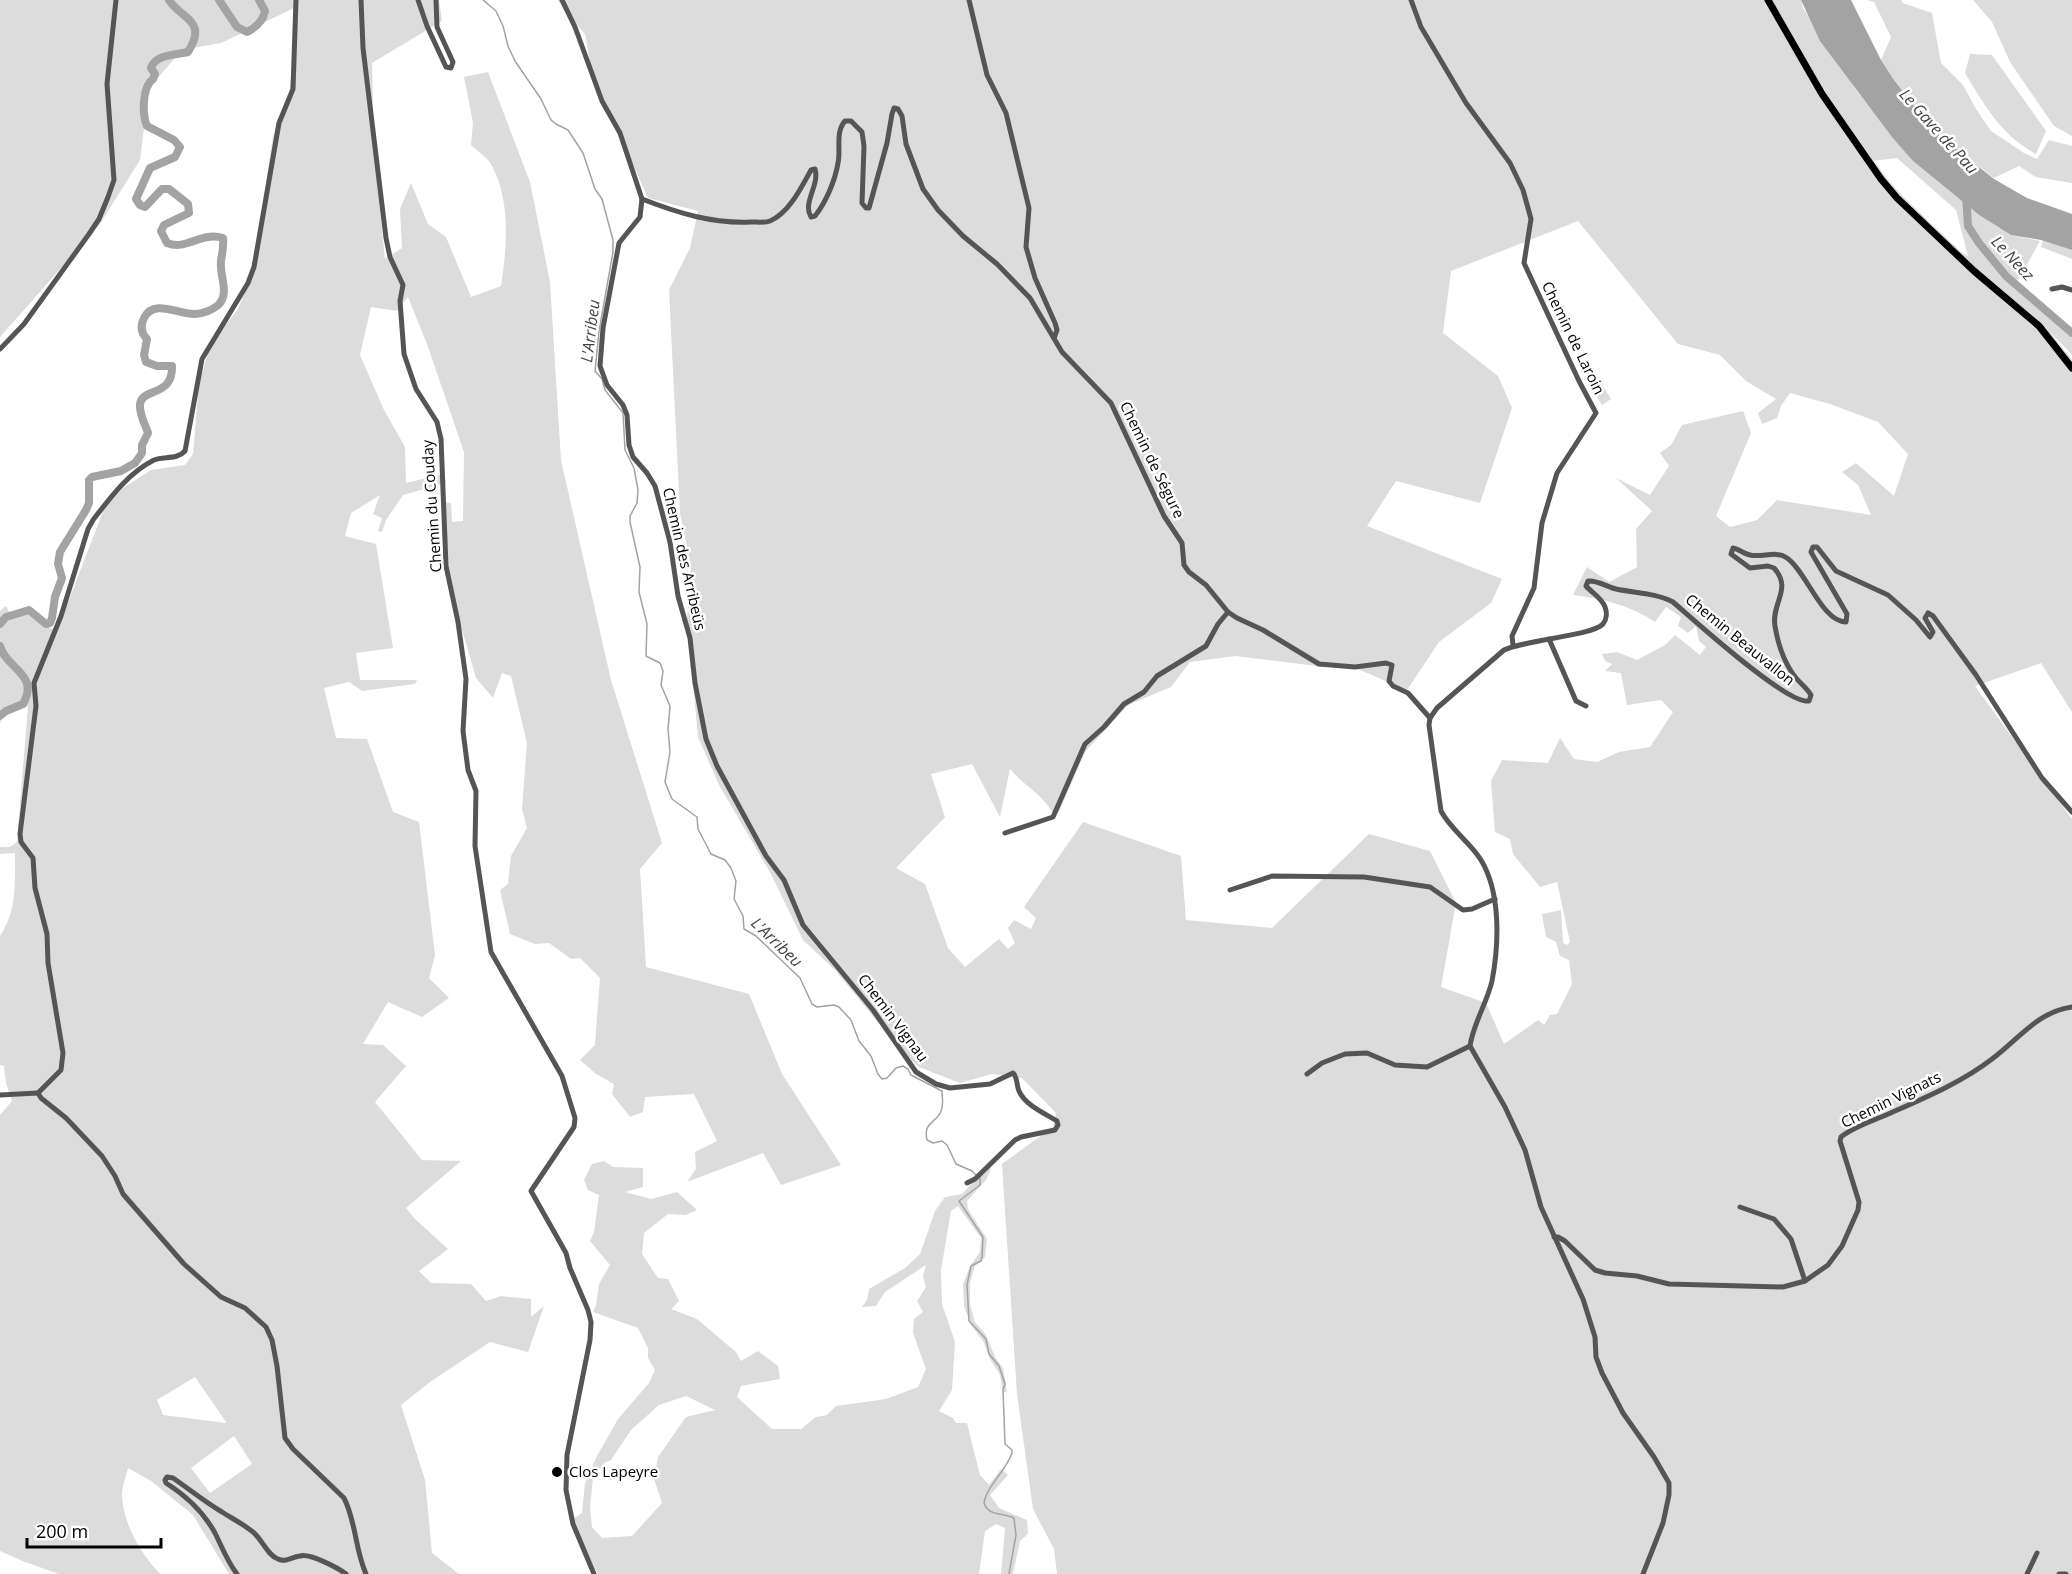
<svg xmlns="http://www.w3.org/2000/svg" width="2072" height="1574" font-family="'Open Sans',sans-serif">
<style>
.green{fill:#dcdcdc;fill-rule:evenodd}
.water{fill:#a3a3a3}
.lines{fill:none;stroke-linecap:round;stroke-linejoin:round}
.stream{stroke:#a3a3a3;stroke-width:1.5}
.river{stroke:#a3a3a3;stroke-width:8}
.major-casing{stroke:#dbdbdb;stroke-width:10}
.minor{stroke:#555;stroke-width:5}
.major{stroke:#000;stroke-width:7}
.poi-dot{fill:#000;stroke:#fff;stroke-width:2}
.labels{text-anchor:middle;stroke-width:5;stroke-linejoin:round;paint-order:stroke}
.street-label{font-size:15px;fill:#000;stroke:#fff}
.poi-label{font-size:15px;fill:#000;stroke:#fff;text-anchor:start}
.water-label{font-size:16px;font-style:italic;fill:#444;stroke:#fff}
</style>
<rect width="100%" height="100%" fill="#fff"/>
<g class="green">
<path d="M0,0H439L442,21L372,63L374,153L385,259L402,248L400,209L411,183L428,224L446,237L471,297L501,286C507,247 511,200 491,164C487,157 477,151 471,145L473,123L464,77L488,72L530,182L550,282L561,460L611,680L662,843L640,869L646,967L749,994L782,1074L841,1165L781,1185L763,1153L687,1182L696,1169L695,1152L717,1141L694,1094L645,1097L643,1112L630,1117L612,1094L614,1084L596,1074L580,1060L595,1045L600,978L580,958L571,959L549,943L535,944L510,934L500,890L508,884L511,856L527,828L522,809L527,743L511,676L502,673L493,698L476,678L458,616L449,573L441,502L451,503L452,522L463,521L464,452L427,344L408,297L397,311L371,307L360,355L384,410L405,447L406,483L444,474L446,483L403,495L386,520L382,532L378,531L382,518L373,514L380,495L351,513L345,536L376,544L393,648L356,653L360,680H417L415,684L362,691L349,682L324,688L336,738L367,739L393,812L419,822L435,955L429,978L449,998L422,1017L388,1002L363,1044L383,1045L406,1066L375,1102L422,1160L461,1161L406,1208L415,1219L448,1249L419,1271L431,1283L471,1284L486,1301L501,1296L531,1299V1317L544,1306L528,1352L490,1342L430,1382L401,1405L425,1480L432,1553L459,1574H229L193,1515L151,1481L128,1468C126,1476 122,1487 122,1495C123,1524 141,1554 160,1574H59L25,1562L0,1551V1115L12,1101L6,1083L4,1066L0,1065V936C17,911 15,882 15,853L0,854V847H10L17,842L28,706L4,716L0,723V611L6,606L12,618L27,612L40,624L57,631L104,509L123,488L151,470L185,465L193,454L199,384L210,345L238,309L253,272L273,136L289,95L292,68L294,8L221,43L182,50L149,88L140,160L100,224L0,337ZM195,1377L226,1422V1423L163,1415L157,1400ZM234,1436L252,1464L210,1493L191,1468Z"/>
<path d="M558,0H1801L1803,8L1857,91L1913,161L1979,215L2011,235L2040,241L2014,288L2072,338V355C2052,333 2032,314 2009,295L2006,298L2072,367V712L2041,663L1975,686L2072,819V1574H1057L1054,1549L1033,1509L1017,1394L1002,1164L1053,1127L1056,1113L1022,1078L992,1074L960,1083L919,1067L903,1053L835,970L803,940L771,874L719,785L698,737L687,619L691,566L680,513L669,290L690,248L698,211L648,198L592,72L585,34L565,12ZM1897,158L1956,210L1968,256L1959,251L1892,186L1873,161ZM1578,221L1678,344L1720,355L1746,381L1776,399L1758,413L1762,424L1777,418L1781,406L1790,393L1830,404L1878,422L1908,454L1894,496L1856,463L1842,472L1858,485L1871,515L1777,500L1757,520L1730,527L1716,516L1751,433L1743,411L1682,425L1671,445L1660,453L1669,466L1650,495L1616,478L1652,511L1636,529L1637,567L1609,582L1587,567L1573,595C1603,599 1630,605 1655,622L1666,607L1681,617L1678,626L1688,633L1696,626L1699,641L1706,647L1700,655L1675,635L1665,645L1637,660L1617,652L1602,654L1605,661L1612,664L1605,671L1621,673L1627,705L1661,700L1673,712L1650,747L1619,752L1597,762L1574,759L1560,738L1548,763L1502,760L1491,781L1495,832L1510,839L1513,854L1540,887L1557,882L1570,942L1567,945L1563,943L1561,910L1542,914L1546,937L1556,942L1560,956L1569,960L1572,984L1557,1014L1550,1015L1544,1025L1538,1020L1504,1044L1486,1003L1441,987L1456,903L1430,851L1369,834L1272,928L1186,920L1181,856L1083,822L1024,907L1036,918L1031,929L1014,920L1008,928L1015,943L1008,949L999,939L965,967L948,948L925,884L896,868L945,817L931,774L972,764L1000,817L1010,769C1023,785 1042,794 1052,812H1059L1085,752L1128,705L1171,687L1190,662L1235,656L1325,667H1353L1407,690L1439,642L1491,603L1502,579L1367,526L1396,481L1480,503L1512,408L1498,376L1443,333L1451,271Z"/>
<polygon points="1867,0 1901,0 1903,3 1932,13 1941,63 1963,85 1976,109 1991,131 2024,153 2037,159 2049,140 2072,146 2072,183 2036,177 2019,166 1994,178 1934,131 1894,80 1881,60 1891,37 1874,2"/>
<polygon points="1973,0 2072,0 2072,136 2054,126 2010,62 1992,22"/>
<path d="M1970,54L1992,55L2046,131L2036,154C2001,135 1985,106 1965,73Z"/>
<polygon points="2043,240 2072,250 2072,259 2041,247"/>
<polygon points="1599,380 1611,399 1602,405 1590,386"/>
<path d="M604,1161L613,1167L643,1168V1187L625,1192L651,1199L677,1192L697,1210L686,1215L668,1214L644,1233L642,1254L658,1278L668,1279L679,1301L671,1309L697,1319L736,1352L741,1361L758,1351L778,1366L780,1379L741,1386L737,1397L772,1429H801L816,1417L827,1415L836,1406L886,1399L918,1387L926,1369L913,1333L914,1319L923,1312L917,1301L926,1287L923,1276L926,1265L885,1292L876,1306L862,1307L867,1300L869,1289L905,1268L920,1254L935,1211L945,1197L962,1194L987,1167L991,1169L986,1180L967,1201L968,1209L987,1239L985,1257L975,1266L970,1282V1304L975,1322L986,1335L995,1357L1003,1368L1007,1391L1003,1393L1000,1375L990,1359L983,1341L971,1325L964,1306L963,1284L970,1266L980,1252L981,1238L958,1206L951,1211L941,1270L942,1304L955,1342L952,1390L939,1411L953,1418L956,1423H967L980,1475L989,1485L1001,1469L1008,1475L990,1495L999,1508L1027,1520L1028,1534L1020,1541L1013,1574H1001L1005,1528L996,1524L985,1531L979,1574H598L570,1521L582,1513L585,1483L597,1456L618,1419L649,1383L655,1370L648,1358V1348L638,1328L593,1312L596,1305L599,1284L610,1265L590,1241L594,1232L599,1195L588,1190L584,1180L592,1164ZM686,1396L715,1410L686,1417L658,1457L654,1479L662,1503L632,1536L602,1538L592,1527L590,1507L593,1478L604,1463L611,1460L631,1430L659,1405Z"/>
</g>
<polygon class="water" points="1801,0 1851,0 1881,60 1894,80 1934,131 1994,179 2027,198 2072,214 2072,250 2041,240 2011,235 1979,215 1913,161 1892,137 1820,41"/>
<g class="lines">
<g class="stream">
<path d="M483,0L496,11L503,26L508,46L515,61L541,99L551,120L556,124L568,130L583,153L595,189L602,199L613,240V252L599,331L595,371L602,379L605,390L623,413L625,450L634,468L638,490L637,503L630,516V522L640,567L639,592L647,624L646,656L660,663L663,671L661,685L670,706L668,729L670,752L665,782L672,799L697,817L698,829L711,854L725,860L731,868L736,881L734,899L743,916L744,929L756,936L800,978L812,1004L817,1007L834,1005L839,1007L851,1020L859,1041L871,1056L878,1074L882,1079L887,1078L896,1068L903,1066L908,1069L911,1075L942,1091C942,1098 944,1105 941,1111C936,1124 923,1121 927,1140L933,1143L942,1141L947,1145L956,1164L972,1171L976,1175"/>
<polyline points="0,654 2,652"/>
<path d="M980,1178V1185L959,1201L983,1237L982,1257L981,1261L971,1266L967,1285L969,1321L986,1339L989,1354L999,1366L1005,1384L1003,1390L1005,1444L1012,1450V1453C1006,1471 986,1487 984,1503C989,1517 1003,1512 1014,1518L1016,1535L1009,1574"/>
</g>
<g class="river">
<path d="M219,0L237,27L247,32C257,27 263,21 265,11L259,0"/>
<polyline points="1966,194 1968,226 1979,243 2006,276 2072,333"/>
<path d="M0,624L6,617L29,610L46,624L50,623L52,618L55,597L62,578L58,564L60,552L86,510L89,503V480L92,477L121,471L135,463L142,453V445L148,433C145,424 139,414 140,404C143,387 173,397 172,366H157L146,362L144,355L147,339C141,333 140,326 144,318C154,298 179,315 195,314C202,314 212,310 217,306C231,295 219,275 221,261C222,253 224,247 223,238C201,231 187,251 167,243L161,231L164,225L189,213L188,204L169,189H162L145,207L140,205L136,199L150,168L175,157L180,147L174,140L147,126C142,114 142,87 153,79L155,74L151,68C155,54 176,55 188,52C208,20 182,20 169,0"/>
<path d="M0,646C6,669 40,674 23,704L6,711L0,716"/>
</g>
<g class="major-casing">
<polyline id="major" points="1768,0 1822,94 1881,179 1897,198 1974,271 2039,326 2072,368"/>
</g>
<g class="minor">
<path d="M296,0L293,89L279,123L254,267L248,283L202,359L185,451C177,460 164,456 154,460C128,473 110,498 93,520L88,529L61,616L34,683L36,706L20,834L21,842L33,858L35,888L47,934L48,963L63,1053L61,1070L38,1093L41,1098L66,1118L102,1156L115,1176L123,1194L184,1264L221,1297L245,1308L266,1327L272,1340L277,1366L285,1438L293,1449L344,1498C356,1521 355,1550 366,1574"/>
<polyline points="361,0 363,48 386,238 390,257 403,285 400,301 404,354 416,389 437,422 441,439 446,566 458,622 466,679 463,731 468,770 476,791 475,846 491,952 562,1076 575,1118 574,1127 531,1191 566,1253 570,1268 588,1310 591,1322 590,1340 567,1455 566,1490 573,1524 594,1574"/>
<polyline points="418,0 427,26 446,67 451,68 453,62 437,27 436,0"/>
<path d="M562,0L575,27L602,101L620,133L642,199L640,217L619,243L603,328L600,366L607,385L623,405L627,415L629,445L633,457L647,473L655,486L670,542L678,596L690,638L695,683L706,739L717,766L766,856L784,880L803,925L873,1010L916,1072L936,1084L950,1088L990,1084L1013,1073C1018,1078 1016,1084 1019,1091C1025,1105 1044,1113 1057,1121L1058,1125L1055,1130L1021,1137L1015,1140L975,1179L967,1183"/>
<polyline points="969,0 987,75 1006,113 1029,208 1026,247 1035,278 1055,323 1057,330 1054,338"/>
<polyline points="1411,0 1421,27 1466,103 1510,163 1523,190 1531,219 1524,263 1579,381 1596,413 1557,473 1542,523 1534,588 1512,636 1513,645"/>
<path d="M642,199C678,213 713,224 751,222C757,222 765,223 770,221C789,213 801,188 811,170L815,169C820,185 802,203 811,217L815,216C826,202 835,181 838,163C841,150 835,132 845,121H851L862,132L864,146L862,203L866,208H869L887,143L892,114L894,108L898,109L902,116L906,144L923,189L938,210L963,236L997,264L1030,298L1062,352L1111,403L1164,516L1182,543L1184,565L1189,572L1206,585L1228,612L1237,618L1263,630L1319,664L1355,667L1386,663L1392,665L1389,681L1393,686L1408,693L1430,718"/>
<polyline points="2052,289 2062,287 2072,290"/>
<polyline points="0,349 24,324 89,234 99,219 108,197 114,180 107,84 116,0"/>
<polyline points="1549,639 1576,701 1586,706"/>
<polyline points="1005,833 1053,817 1085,744 1104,727 1124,704 1144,692 1157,676 1206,646 1218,624 1228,612"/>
<polyline points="1230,890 1272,876 1364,877 1430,887 1463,910 1472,909 1495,899"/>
<polyline points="1307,1074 1322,1063 1345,1054 1367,1053 1395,1065 1427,1067 1470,1046"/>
<polyline points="0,1095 38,1093"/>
<polyline points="1740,1207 1774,1219 1791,1239 1805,1281"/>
<path d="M1554,1237H1558L1565,1241L1595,1270L1605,1273L1637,1276L1669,1284L1783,1287L1805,1281L1828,1265L1842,1246L1858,1210L1859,1202L1840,1141L1841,1137C1853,1127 1872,1121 1886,1115C1922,1099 1961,1083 1992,1059C2019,1039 2037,1012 2072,1007"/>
<path d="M237,1574C227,1561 222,1547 215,1533C204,1513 185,1495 166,1483L165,1480L167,1477L173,1478C189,1489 205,1502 222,1512C233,1519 243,1524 253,1532C262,1539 267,1555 278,1559C286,1563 291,1557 300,1556C310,1553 338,1568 346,1574"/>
<path d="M1643,1574L1663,1523L1669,1495V1483L1654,1457L1623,1413L1602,1373L1596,1357L1595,1337L1583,1299L1541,1207L1525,1150L1505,1107L1470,1046C1473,1024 1487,1003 1492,981C1499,944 1501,893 1481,860C1470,842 1451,830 1441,811L1429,725L1430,718L1437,708L1504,650C1524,640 1592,636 1603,624C1607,619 1607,612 1605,607C1602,598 1592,593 1586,586L1588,581C1598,580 1607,587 1616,589C1635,593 1656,593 1673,602C1694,620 1787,705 1809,701L1811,695C1807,688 1801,684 1796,678C1784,663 1778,644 1775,626C1771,603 1793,589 1774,568L1768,566L1750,568L1731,554L1733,548C1739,549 1744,554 1750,555C1763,558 1775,550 1787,558C1806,571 1822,622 1846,622L1847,614L1811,552L1813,547H1817L1836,571L1888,595L1916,620L1930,637L1933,632L1925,618L1928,613L1933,616L1976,675L2042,778L2072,812"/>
<polyline points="2027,1574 2037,1553"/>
<polyline points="2059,1574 2066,1574"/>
</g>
<use href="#major" class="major"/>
</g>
<circle class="poi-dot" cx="557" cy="1472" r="6"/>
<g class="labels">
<g class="street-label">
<text transform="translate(1573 338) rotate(64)" y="5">Chemin de Laroin</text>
<text transform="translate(1152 460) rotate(64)" y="5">Chemin de Ségure</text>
<text transform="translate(432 506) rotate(-94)" y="5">Chemin du Couday</text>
<text transform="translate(684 559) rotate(77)" y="5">Chemin des Arribeüs</text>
<text transform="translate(1740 640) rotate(39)" y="5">Chemin Beauvallon</text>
<text transform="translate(893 1018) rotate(53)" y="5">Chemin Vignau</text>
<text transform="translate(1891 1100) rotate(-26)" y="5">Chemin Vignats</text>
</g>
<g class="poi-label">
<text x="569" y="1477">Clos Lapeyre</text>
</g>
<g class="water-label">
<text transform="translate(1939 131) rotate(48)" y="6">Le Gave de Pau</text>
<text transform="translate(2013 258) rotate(47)" y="6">Le Neez</text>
<text transform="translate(590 331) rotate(-83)" y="6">L'Arribeu</text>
<text transform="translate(777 942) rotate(44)" y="6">L'Arribeu</text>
</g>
</g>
<path d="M27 1538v9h134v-9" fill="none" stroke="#000000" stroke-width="3"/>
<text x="36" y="1538" font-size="18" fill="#000000" stroke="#ffffff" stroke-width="4.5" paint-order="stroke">200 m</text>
</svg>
